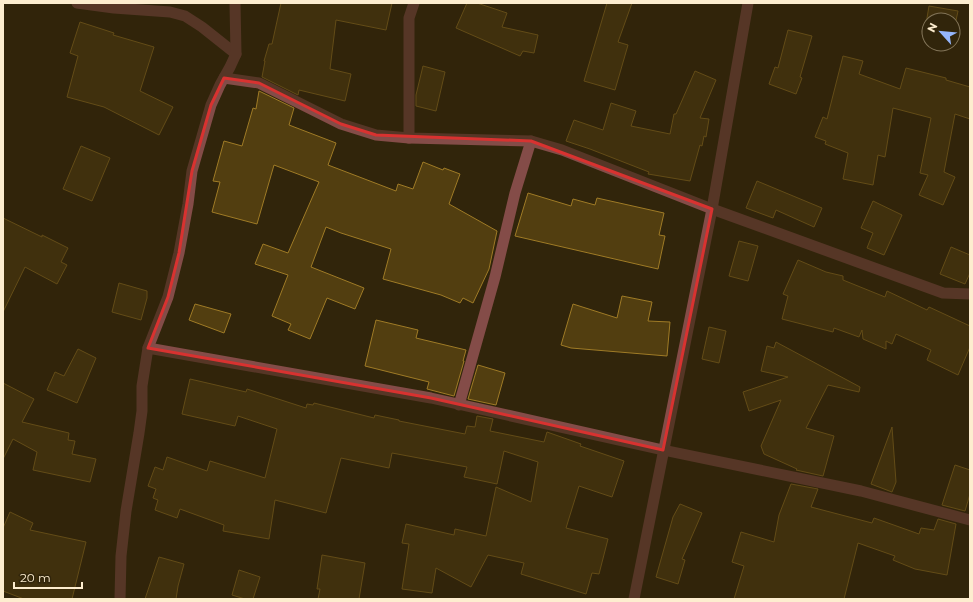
<svg xmlns="http://www.w3.org/2000/svg" width="973" height="602" font-family="Montserrat,sans-serif">
<style>
.building{fill:#523e10;stroke:#9f7b26}
.lines{fill:none;stroke-linecap:round;stroke-linejoin:round}
.minor{stroke:#844c48;stroke-width:11}
.marked{fill:none;stroke:#d83230;stroke-width:3;stroke-linejoin:round}
</style>
<rect width="100%" height="100%" fill="#31250b"/>
<g class="building">
<polygon points="281,3 392,3 386,30 336,20 330,69 351,74 345,101 299,90 298,95 262,77 265,61 264,61 269,44 272,44"/>
<polygon points="467,3 477,3 507,13 502,27 538,35 534,53 523,51 520,56 456,28"/>
<polygon points="607,3 632,3 618,42 628,45 615,90 584,81"/>
<polygon points="929,6 958,11 954,30 953,30 953,20 929,20 929,25 926,24"/>
<polygon points="80,22 114,33 113,35 154,47 140,91 173,107 159,135 104,107 67,97 78,56 70,53"/>
<polygon points="788,30 812,36 800,77 802,78 796,94 769,84 775,67 778,68"/>
<polygon points="843,56 863,61 859,74 900,89 906,68 946,78 946,80 970,87 970,119 955,114 944,172 955,177 943,205 919,195 928,175 920,173 931,118 893,108 885,157 878,155 873,185 843,179 848,153 825,144 826,141 815,137 823,117 827,119"/>
<polygon points="423,66 445,72 436,111 416,106 416,95"/>
<polygon points="695,71 716,80 700,118 709,119 706,137 704,136 702,146 700,145 690,181 648,174 649,172 590,149 566,141 574,120 603,130 611,103 636,111 631,126 670,134 674,114 676,114"/>
<polygon points="259,91 294,108 289,125 336,143 328,165 396,191 398,184 413,189 423,162 443,170 444,168 460,174 449,204 497,231 489,269 473,303 463,298 460,303 441,295 383,279 391,249 341,233 326,227 311,267 364,288 355,309 327,298 310,339 288,330 291,324 272,316 288,275 255,264 263,244 288,253 319,182 274,165 257,224 212,212 220,182 213,181 224,141 242,146 253,108 256,109"/>
<polygon points="81,146 110,158 92,201 63,189"/>
<polygon points="757,181 822,208 814,227 776,210 773,218 746,208"/>
<polygon points="528,193 571,206 573,199 595,205 597,198 664,213 659,235 665,236 658,269 515,236"/>
<polygon points="873,201 902,215 884,255 867,248 873,233 861,228"/>
<polygon points="3,218 42,237 42,235 68,248 61,262 67,265 57,284 25,267 3,312"/>
<polygon points="739,241 758,246 748,281 729,276"/>
<polygon points="951,247 970,255 970,273 965,284 940,274"/>
<polygon points="798,260 826,272 843,276 843,280 885,297 887,291 927,310 929,307 970,326 970,347 958,375 927,360 931,350 896,334 892,344 886,341 886,349 863,339 862,330 859,337 834,328 833,332 782,319 788,296 783,294"/>
<polygon points="119,283 147,291 147,298 141,320 112,312"/>
<polygon points="622,296 652,302 648,321 670,322 667,356 571,348 561,345 573,304 617,318"/>
<polygon points="195,304 231,314 224,333 189,320"/>
<polygon points="376,320 418,330 416,338 466,350 463,361 464,361 454,396 427,389 429,382 365,366"/>
<polygon points="709,327 726,331 719,363 702,359"/>
<polygon points="776,342 860,387 859,392 828,385 806,428 834,436 823,476 796,470 797,469 764,454 761,446 781,400 749,411 743,392 788,377 761,371 767,346 774,348"/>
<polygon points="78,349 96,358 77,403 47,390 55,372 64,376"/>
<polygon points="478,365 505,373 496,405 468,399"/>
<polygon points="190,379 246,392 247,389 306,408 307,404 313,405 314,403 374,418 375,415 399,420 399,421 465,434 467,426 475,427 477,416 493,419 490,431 544,442 547,432 581,444 580,446 624,461 612,497 579,486 566,528 608,539 599,574 592,573 586,594 521,574 524,563 488,555 471,587 436,568 432,593 402,589 409,544 402,543 406,524 454,535 455,529 486,536 496,487 531,502 538,462 504,451 497,484 464,477 467,467 392,453 389,468 341,458 326,513 275,500 269,539 223,531 224,525 180,509 177,518 155,510 158,500 153,498 156,489 148,486 155,467 163,470 167,457 207,471 210,461 265,478 277,429 238,416 235,426 182,414"/>
<polygon points="3,383 34,399 22,422 69,433 68,440 75,441 72,454 96,459 90,482 33,470 37,452 13,439 3,459"/>
<polygon points="892,427 896,482 892,492 871,484"/>
<polygon points="955,465 970,470 970,494 965,511 942,505"/>
<polygon points="791,484 818,489 811,507 872,523 874,518 919,534 921,528 934,530 938,519 956,524 947,575 915,569 893,560 895,556 858,543 844,599 734,599 744,566 732,562 741,532 774,542 779,515"/>
<polygon points="680,504 702,513 682,559 685,560 678,584 656,577 673,517"/>
<polygon points="10,512 33,523 30,530 86,542 72,599 24,599 3,591 3,528"/>
<polygon points="322,555 365,563 359,599 318,599 320,589 317,589"/>
<polygon points="159,557 184,564 178,586 176,599 145,599"/>
<polygon points="239,570 260,577 253,599 245,599 232,595"/>
</g>
<g class="lines">
<g class="minor">
<polyline points="77,3 114,8 170,12 185,16 202,27 236,54"/>
<polyline points="224,78 259,83 341,124 376,135 409,138 531,141 562,150 712,209 943,293 970,294"/>
<polyline points="409,138 409,18 414,3"/>
<polyline points="148,348 431,398 663,450 861,491 970,520"/>
<polyline points="459,405 495,277 515,193 531,141"/>
<polyline points="120,599 121,556 126,511 139,433 142,411 142,386 148,348 168,297 179,253 188,204 192,171 211,105 220,85 230,67 236,54 235,3"/>
<polyline points="634,599 712,209 748,3"/>
</g>
</g>
<path d="M0 0H973V602H0ZM224,78L259,83L341,124L376,135L531,141L712,209L663,450L431,398L148,348L168,297L179,253L192,171L211,105Z" fill="#31250b" fill-opacity=".55" fill-rule="evenodd"/>
<path class="marked" d="M224,78L259,83L341,124L376,135L531,141L712,209L663,450L431,398L148,348L168,297L179,253L192,171L211,105Z"/>
<rect width="973" height="602" fill="none" stroke="#fdedcf" stroke-width="8"/>
<g transform="translate(941 32) rotate(297)"><circle r="19" fill="#31250b" stroke="#837559"/>
<path d="M0-3L7 15L0 10L-7 15Z" fill="#95b6fd"/>
<text y="-6" font-size="11" font-weight="bold" text-anchor="middle" fill="#fdedcf">N</text>
</g>
<path d="M14 582v6h68v-6" fill="none" stroke="#fdedcf" stroke-width="2"/>
<text x="20" y="582" font-size="12" fill="#fdedcf" stroke="#31250b" stroke-width="3" paint-order="stroke">20 m</text>
</svg>
